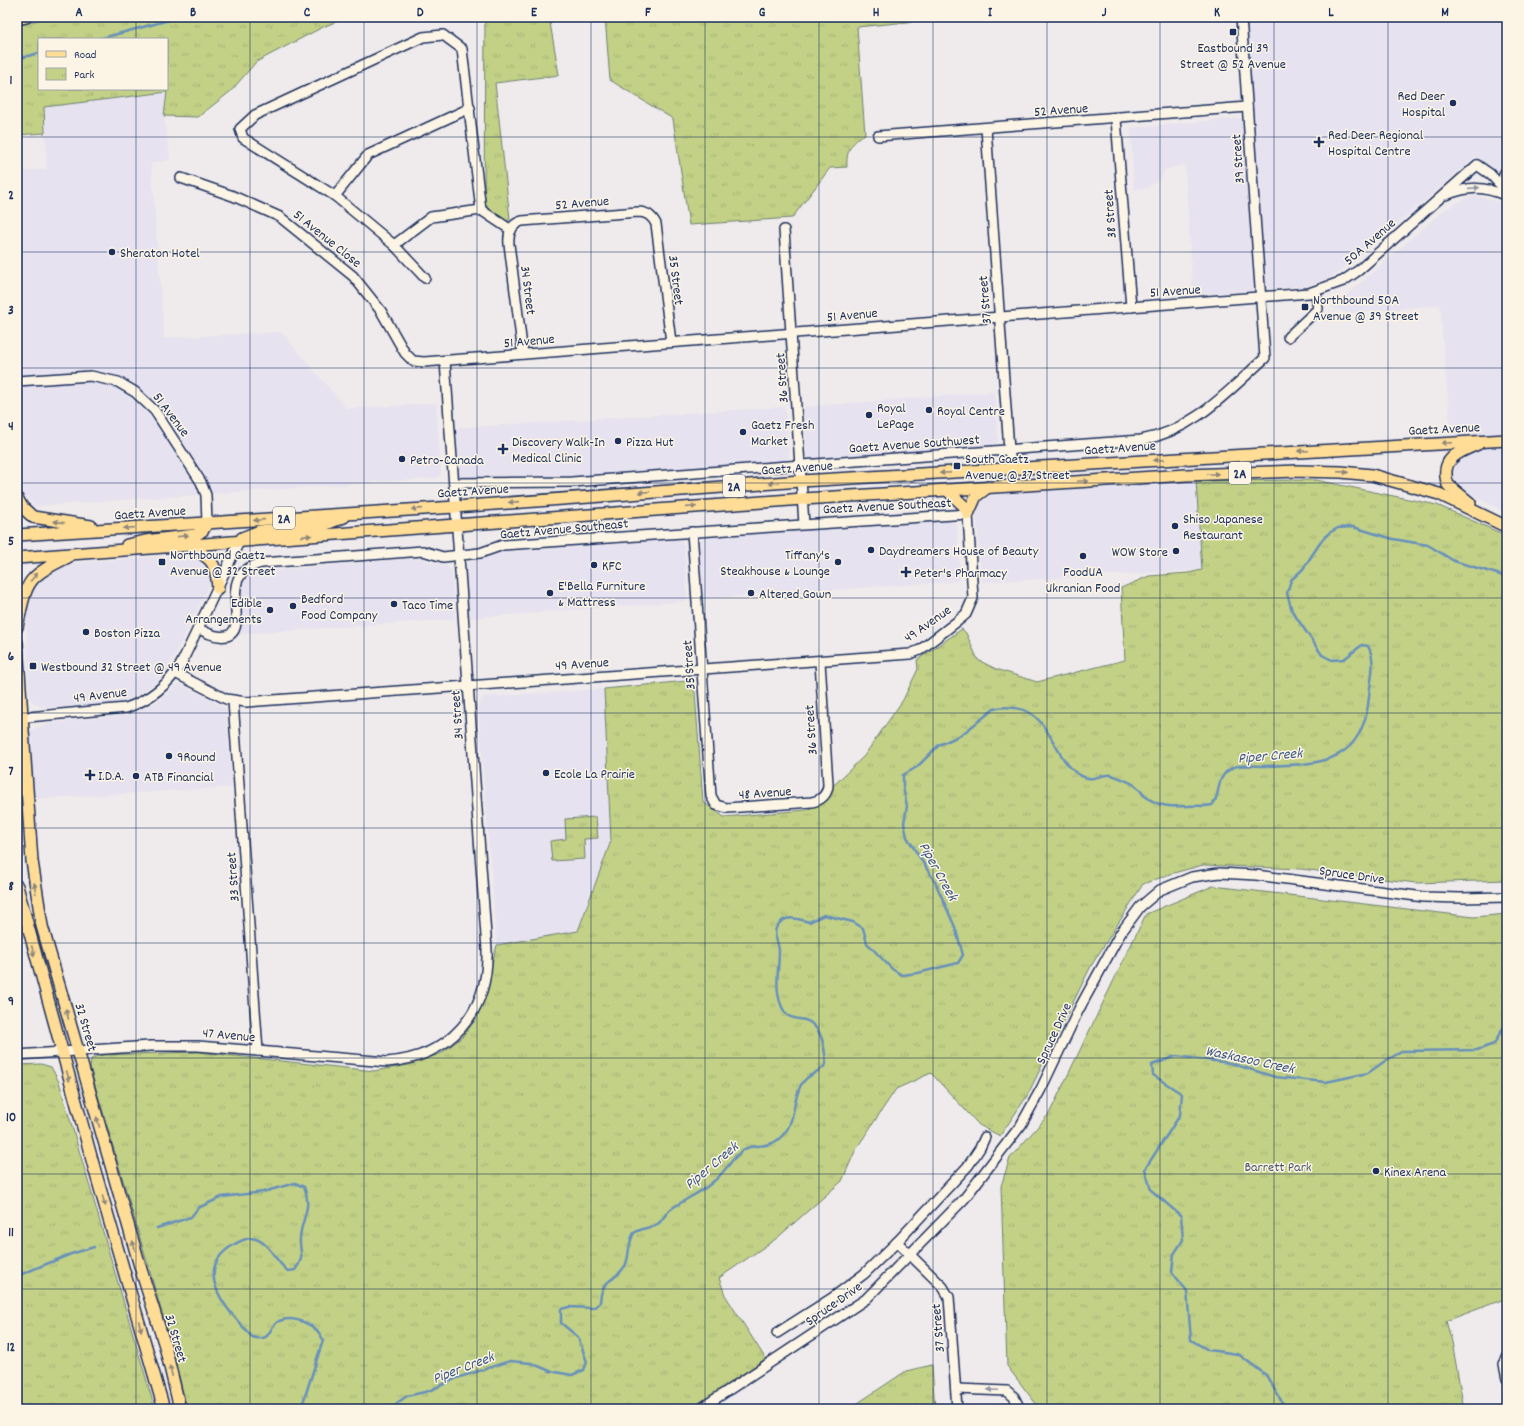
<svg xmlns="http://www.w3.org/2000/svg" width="1524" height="1426" font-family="Dekko,sans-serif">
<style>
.built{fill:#e6e2ef}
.park{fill:url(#park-tufts);stroke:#6e8072;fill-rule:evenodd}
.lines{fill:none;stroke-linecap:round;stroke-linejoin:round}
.stream{stroke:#6890bc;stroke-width:2.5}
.minor-casing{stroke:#1b2f5e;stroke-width:12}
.major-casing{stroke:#1b2f5e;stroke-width:14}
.minor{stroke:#fcf5e5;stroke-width:9}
.major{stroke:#ffdd96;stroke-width:11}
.oneway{fill:#8c92a2}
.oneway2{fill:#8d867a}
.grid{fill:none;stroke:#1b2f5e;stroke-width:1;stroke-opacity:0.55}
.poi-dot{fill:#1b2f5e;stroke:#fcf5e5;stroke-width:1.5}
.labels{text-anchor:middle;stroke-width:3;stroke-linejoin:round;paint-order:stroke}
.shield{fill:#fcf5e5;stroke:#5e6a86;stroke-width:1}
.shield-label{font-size:13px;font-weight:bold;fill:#1b2f5e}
.poi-label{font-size:14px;fill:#1b2f5e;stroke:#fcf5e5;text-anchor:start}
.street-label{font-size:14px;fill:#1b2f5e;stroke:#fcf5e5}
.park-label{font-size:14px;fill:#455868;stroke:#fcf5e5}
.water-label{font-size:15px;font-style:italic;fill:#3b5885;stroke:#fcf5e5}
.neatline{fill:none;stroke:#1b2f5e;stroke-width:1.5}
.grid-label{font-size:13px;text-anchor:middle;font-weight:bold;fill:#1b2f5e}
</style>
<defs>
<pattern id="park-tufts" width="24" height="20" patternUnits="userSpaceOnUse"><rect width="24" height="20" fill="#c2d186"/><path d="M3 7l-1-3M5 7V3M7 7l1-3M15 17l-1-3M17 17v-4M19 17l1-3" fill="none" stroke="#a6b476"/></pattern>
</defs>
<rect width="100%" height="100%" fill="#efeaeb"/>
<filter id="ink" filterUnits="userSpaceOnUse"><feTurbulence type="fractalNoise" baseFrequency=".025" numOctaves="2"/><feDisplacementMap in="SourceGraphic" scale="8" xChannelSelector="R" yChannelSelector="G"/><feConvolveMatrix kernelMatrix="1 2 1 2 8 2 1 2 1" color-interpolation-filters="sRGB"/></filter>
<g filter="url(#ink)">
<g class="built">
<polygon points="1246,17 1507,17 1507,185 1476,157 1350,264 1327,280 1305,286 1193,295 1185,164 1164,170 1162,177 1147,188 1134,189 1131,128 1252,117"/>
<polygon points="167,92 164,116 170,160 151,163 164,338 281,332 347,409 436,403 441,473 437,478 34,506 23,493 17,419 17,172 47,169 44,107"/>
<polygon points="1473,195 1500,202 1507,209 1507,426 1501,427 1502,453 1507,453 1507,513 1456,486 1452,478 1452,471 1454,462 1460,455 1451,432 1440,305 1349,313 1332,308 1444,210"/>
<polygon points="994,392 998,441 994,446 810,460 807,457 803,407"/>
<polygon points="785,407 789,458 783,463 573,479 466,478 462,478 458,471 455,428"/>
<polygon points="1196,481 1202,570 982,582 976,513 978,505 990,495"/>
<polygon points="948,519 954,521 957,526 960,581 701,599 698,546 700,540 707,537"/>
<polygon points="676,539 682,542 684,547 687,601 467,618 465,571 468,563 471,561 485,558 495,552"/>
<polygon points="198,554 211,569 212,579 169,667 156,682 135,697 118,703 47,708 35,704 30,699 26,612 26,598 36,577 61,564"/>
<polygon points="416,558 424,559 431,563 441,563 448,567 452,572 455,619 237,634 235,603 237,591 246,577 255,572"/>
<polygon points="179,684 226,708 232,787 33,799 29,740 32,730 50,723 126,715 155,703"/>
<polygon points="604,689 611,841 578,932 497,945 478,705 484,697"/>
</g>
<g class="park">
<path d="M50,17H347L321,28L256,62L231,91L198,117L164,116L167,92L44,107L45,133L17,135V26ZM39,39H167V89H39Z"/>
<polygon points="485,17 549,17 559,75 495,83 510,219 507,221 484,209"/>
<path d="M605,17H958L857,27L865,134C851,143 846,150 847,167L830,168L792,218L689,225L673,119L610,80Z"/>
<polygon points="1316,480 1437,505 1507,536 1507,880 1416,883 1301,869 1203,865 1170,874 1143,884 1091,966 1027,1096 1000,1136 979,1125 931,1073 896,1089 856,1149 842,1181 777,1238 719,1278 725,1295 769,1364 700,1409 187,1409 172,1347 90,1068 91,1059 100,1055 198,1052 374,1071 409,1065 442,1053 462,1037 477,1018 497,945 578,931 611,841 604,689 687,681 695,692 703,802 724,817 806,810 825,801 832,787 864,756 903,700 918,669 917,660 962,629 966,633 978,660 996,669 1037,682 1125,660 1121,588 1149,576 1188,573 1202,570 1196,481"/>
<polygon points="596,817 598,838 584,839 585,859 552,861 550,841 566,839 565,819"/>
<polygon points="1213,886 1474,917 1507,914 1507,1298 1446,1321 1452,1342 1464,1409 1040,1409 1007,1366 1001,1186 1010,1158 1049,1114 1146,914"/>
<polygon points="41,1064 51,1067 59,1082 155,1409 17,1409 17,1065"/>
<polygon points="932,1365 935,1409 849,1409 906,1371"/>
</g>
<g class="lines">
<g class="stream">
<polyline points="99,39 180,17"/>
<polyline points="17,59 39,53"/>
<path d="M157,1228L191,1217L198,1208L222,1197L263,1192L295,1183L304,1187C313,1208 301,1219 300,1238C299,1253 306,1255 295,1270L288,1271C277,1263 269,1243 256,1239C247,1236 237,1243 230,1247C191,1274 231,1314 252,1337C273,1343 267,1327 279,1321C294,1315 318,1325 323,1340L301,1409"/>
<polyline points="17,1276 71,1254 94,1247"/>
<path d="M392,1409L397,1403L407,1396L429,1391L457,1378L510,1361L531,1363L550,1371L572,1375L584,1370L587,1362L578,1337L561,1323V1309L569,1307L593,1308L600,1303C601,1278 614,1283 625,1266C630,1257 627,1244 634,1233C641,1228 652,1228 659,1223C663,1219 666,1213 671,1209C685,1199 701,1193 714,1181C725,1172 732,1158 743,1150C753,1142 768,1151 782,1136C796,1122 792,1101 801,1085C808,1073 820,1073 826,1064C825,1048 822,1025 805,1020C797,1018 788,1019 784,1011C773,992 779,971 779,951C779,942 771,933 778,925C786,914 798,919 809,922L824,915L853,922L863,928L867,943L892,969L902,975L918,973L958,963L963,955L955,927L935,882L907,837L904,823L907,806L903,787V775L917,767L939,745L961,735L994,709C1001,706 1008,707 1015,708C1049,712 1052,753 1075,772C1094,786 1100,772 1112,775C1119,778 1132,782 1137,787C1140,789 1142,794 1145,796C1158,807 1172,807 1188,806C1196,805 1204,807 1212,805C1222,797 1213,776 1234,767C1242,764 1256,766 1265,766C1319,764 1363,765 1369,697C1370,680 1377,662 1368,646L1362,645L1344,659L1332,660L1322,655L1292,611L1287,593L1291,580L1303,569L1322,540L1329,533L1338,528L1353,527L1393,539L1428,545L1454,561L1507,577"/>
<polyline points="1286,1409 1266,1375 1238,1354 1208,1350 1191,1340 1187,1291 1172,1272 1174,1254 1183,1240 1181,1216 1151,1190 1145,1169 1180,1115 1182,1094 1153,1075 1152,1065 1176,1056 1230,1063 1275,1077 1326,1082 1368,1073 1385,1061 1403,1051 1477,1050 1494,1044 1507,1021"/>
</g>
<g class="minor-casing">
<g id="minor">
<polyline points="1116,119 1131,307"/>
<polyline points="986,128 1009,450 1012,469"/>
<polyline points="878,136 1247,107"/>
<path d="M1507,170C1501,176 1504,182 1507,189"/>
<polyline points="181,178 233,196 280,217 353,276 381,311 405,353 413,361 424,362 1309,293 1343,281 1359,270 1477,165 1490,174 1507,192"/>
<path d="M1446,195C1470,186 1483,186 1507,196"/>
<polyline points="335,196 368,155 470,108"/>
<polyline points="784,230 804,524"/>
<polyline points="394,245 431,217 481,210 511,230"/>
<polyline points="425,278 394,245 335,196 243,138 240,129 255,115 423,37 443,35 462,49 481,210"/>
<polyline points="1288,337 1318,309 1316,292"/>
<path d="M523,354L509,244C508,233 511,224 522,221L638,212C647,212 652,216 656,224L671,342"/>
<polyline points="17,381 91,376 118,382 135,392 155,411 201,482 206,495 207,523"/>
<path d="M454,483L572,482L1141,440C1193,431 1227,392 1265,358L1241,17"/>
<path d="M692,532L711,796L716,805L727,808L812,802C822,800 828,794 828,784L820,662"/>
<path d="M175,673L226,699L246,702L910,654L920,650L959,620L966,614L973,598L968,514L503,545L480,553L443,557L423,551L262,563C225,572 238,598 236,623C234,645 209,635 198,628"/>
<polyline points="233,701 258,1051"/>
<path d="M17,718L126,708C149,700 168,685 181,664L239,542"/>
<path d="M17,1055L150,1046H198L387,1062C450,1057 489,1013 487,950L445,361"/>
<polyline points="897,1242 943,1287 949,1297 957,1409"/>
<polyline points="777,1333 832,1298 864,1274 897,1242 968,1166 980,1148 985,1137"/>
<polyline points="1507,1357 1504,1365 1507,1379"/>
<polyline points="956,1389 1007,1391 1014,1397 1020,1409"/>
<polyline points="700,1409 866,1299 964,1199 1021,1125 1041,1089 1079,1009 1120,934 1140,907 1160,890 1192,877 1219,873 1256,875 1424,897 1460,898 1507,897"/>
</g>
</g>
<g class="major-casing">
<g id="major">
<polyline points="17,19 26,17"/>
<polyline points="947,490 964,506 968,514"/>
<polyline points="17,498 22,507 33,517 91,526"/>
<path d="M1470,503L1448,485C1439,459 1458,452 1478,444"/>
<polyline points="968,514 976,496 988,487"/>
<polyline points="17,535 455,507 801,481 1507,440"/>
<polyline points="242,538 260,531 324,525 344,517"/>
<polyline points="127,545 145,541 196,535 203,530 207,523"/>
<path d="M190,546C212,559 216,562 218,588"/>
<polyline points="17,558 803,499 1186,475 1297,471 1341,472 1372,475 1439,494 1507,527"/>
<path d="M17,627C27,581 25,578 68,557"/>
<polyline points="17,643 32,861 42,926 142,1273 165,1346 180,1409"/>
<polyline points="17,768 21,790"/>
<polyline points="17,886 95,1171 164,1409"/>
</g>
</g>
<use href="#minor" class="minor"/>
<use href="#major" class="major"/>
</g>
<defs><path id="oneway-solid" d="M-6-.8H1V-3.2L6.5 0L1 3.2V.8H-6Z"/></defs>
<g class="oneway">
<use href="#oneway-solid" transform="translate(1474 188) rotate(-4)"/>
<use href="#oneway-solid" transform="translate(993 1390) rotate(-178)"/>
</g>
<g class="oneway2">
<use href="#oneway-solid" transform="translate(1447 443) rotate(177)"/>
<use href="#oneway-solid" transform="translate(1303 451) rotate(177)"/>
<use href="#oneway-solid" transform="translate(1159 460) rotate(176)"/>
<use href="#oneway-solid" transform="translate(1343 472) rotate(4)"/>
<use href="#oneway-solid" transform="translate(945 473) rotate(177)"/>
<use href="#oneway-solid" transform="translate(1213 474) rotate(-2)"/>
<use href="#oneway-solid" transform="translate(1083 481) rotate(-3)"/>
<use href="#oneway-solid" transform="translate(774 483) rotate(176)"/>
<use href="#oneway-solid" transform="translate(644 492) rotate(176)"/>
<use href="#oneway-solid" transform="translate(514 502) rotate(176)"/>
<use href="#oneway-solid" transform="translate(691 507) rotate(-4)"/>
<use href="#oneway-solid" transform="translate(417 509) rotate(176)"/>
<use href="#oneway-solid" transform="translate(259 520) rotate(176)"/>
<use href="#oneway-solid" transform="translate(59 522) rotate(-173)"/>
<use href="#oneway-solid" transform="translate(129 528) rotate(176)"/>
<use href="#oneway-solid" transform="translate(183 536) rotate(-7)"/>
<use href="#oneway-solid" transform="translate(306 536) rotate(-5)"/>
<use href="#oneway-solid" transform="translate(34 577) rotate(-50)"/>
<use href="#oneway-solid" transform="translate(35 888) rotate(-98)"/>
<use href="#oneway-solid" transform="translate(33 951) rotate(75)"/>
<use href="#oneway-solid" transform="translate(67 1014) rotate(-106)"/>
<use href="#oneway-solid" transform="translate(68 1076) rotate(75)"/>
<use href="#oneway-solid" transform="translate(98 1122) rotate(-106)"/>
<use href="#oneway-solid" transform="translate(104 1201) rotate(73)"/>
<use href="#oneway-solid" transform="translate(134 1246) rotate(-106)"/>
<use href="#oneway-solid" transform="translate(140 1326) rotate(75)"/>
<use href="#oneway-solid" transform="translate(171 1371) rotate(-104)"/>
</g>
</g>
<path class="grid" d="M136,17V39M250,17V1409M364,17V1409M477,17V1409M591,17V1409M705,17V1409M819,17V1409M933,17V1409M1047,17V1409M1160,17V1409M1274,17V1409M1388,17V1409M136,89V1409M17,137H1507M17,252H1507M17,368H1507M17,483H1507M17,598H1507M17,713H1507M17,828H1507M17,943H1507M17,1058H1507M17,1174H1507M17,1289H1507"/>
<g class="poi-dot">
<rect x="1229" y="28" width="8" height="8" rx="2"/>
<circle cx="1453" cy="103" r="4"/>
<path d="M1317 136h4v4h4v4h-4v4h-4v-4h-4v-4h4z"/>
<circle cx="112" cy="252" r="4"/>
<rect x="1301" y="303" width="8" height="8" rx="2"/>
<circle cx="929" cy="410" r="4"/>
<circle cx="869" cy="415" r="4"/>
<circle cx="743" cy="432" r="4"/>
<circle cx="618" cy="441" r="4"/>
<path d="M501 443h4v4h4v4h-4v4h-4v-4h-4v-4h4z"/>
<circle cx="402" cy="459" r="4"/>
<rect x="953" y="462" width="8" height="8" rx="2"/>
<circle cx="1175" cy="526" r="4"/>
<circle cx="871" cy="550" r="4"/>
<circle cx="1176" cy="551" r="4"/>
<circle cx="1083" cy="556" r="4"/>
<rect x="158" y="558" width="8" height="8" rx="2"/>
<circle cx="838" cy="562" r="4"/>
<circle cx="594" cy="565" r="4"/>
<path d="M904 566h4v4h4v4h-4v4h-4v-4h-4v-4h4z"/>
<circle cx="550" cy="593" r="4"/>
<circle cx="751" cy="593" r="4"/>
<circle cx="394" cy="604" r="4"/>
<circle cx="293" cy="606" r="4"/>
<circle cx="270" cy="610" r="4"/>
<circle cx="86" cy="632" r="4"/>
<rect x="29" y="662" width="8" height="8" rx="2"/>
<circle cx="169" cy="756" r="4"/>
<circle cx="546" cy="773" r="4"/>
<path d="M88 769h4v4h4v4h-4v4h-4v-4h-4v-4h4z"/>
<circle cx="136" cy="776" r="4"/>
<circle cx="1376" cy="1171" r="4"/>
</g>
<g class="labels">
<g class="shield">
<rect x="1229" y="462" width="22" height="22" rx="3"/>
<rect x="723" y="475" width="22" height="22" rx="3"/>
<rect x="273" y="507" width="22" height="22" rx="3"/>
</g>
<g class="shield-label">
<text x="1240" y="478">2A</text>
<text x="734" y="491">2A</text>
<text x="284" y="523">2A</text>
</g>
<g class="poi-label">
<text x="1233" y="52" text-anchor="middle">Eastbound 39<tspan x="1233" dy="16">Street @ 52 Avenue</tspan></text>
<text x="1445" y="100" text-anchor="end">Red Deer<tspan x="1445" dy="16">Hospital</tspan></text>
<text x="1328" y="139">Red Deer Regional<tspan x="1328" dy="16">Hospital Centre</tspan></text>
<text x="120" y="257">Sheraton Hotel</text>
<text x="1313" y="304">Northbound 50A<tspan x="1313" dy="16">Avenue @ 39 Street</tspan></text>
<text x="877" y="412">Royal<tspan x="877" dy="16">LePage</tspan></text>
<text x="937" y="415">Royal Centre</text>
<text x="751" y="429">Gaetz Fresh<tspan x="751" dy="16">Market</tspan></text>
<text x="512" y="446">Discovery Walk-In<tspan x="512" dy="16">Medical Clinic</tspan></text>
<text x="626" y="446">Pizza Hut</text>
<text x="965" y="463">South Gaetz<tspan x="965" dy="16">Avenue @ 37 Street</tspan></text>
<text x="410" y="464">Petro-Canada</text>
<text x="1183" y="523">Shiso Japanese<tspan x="1183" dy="16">Restaurant</tspan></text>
<text x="879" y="555">Daydreamers House of Beauty</text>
<text x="1168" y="556" text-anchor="end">WOW Store</text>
<text x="170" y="559">Northbound Gaetz<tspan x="170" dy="16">Avenue @ 32 Street</tspan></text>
<text x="830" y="559" text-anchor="end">Tiffany's<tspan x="830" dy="16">Steakhouse &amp; Lounge</tspan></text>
<text x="602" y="570">KFC</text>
<text x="1083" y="576" text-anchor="middle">FoodUA<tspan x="1083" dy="16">Ukranian Food</tspan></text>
<text x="914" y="577">Peter's Pharmacy</text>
<text x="558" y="590">E'Bella Furniture<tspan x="558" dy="16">&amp; Mattress</tspan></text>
<text x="759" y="598">Altered Gown</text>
<text x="301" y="603">Bedford<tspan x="301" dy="16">Food Company</tspan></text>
<text x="262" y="607" text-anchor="end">Edible<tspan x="262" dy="16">Arrangements</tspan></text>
<text x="402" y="609">Taco Time</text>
<text x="94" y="637">Boston Pizza</text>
<text x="41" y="671">Westbound 32 Street @ 49 Avenue</text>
<text x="177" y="761">9Round</text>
<text x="554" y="778">Ecole La Prairie</text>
<text x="98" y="780">I.D.A.</text>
<text x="144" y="781">ATB Financial</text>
<text x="1384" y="1176">Kinex Arena</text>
</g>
<g class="street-label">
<text transform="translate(1061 109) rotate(-4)" y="5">52 Avenue</text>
<text transform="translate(1237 159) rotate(-94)" y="5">39 Street</text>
<text transform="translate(582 202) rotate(-5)" y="5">52 Avenue</text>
<text transform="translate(1109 214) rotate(-94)" y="5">38 Street</text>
<text transform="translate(328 238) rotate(39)" y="5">51 Avenue Close</text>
<text transform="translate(1369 241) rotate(-41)" y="5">50A Avenue</text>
<text transform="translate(677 280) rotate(83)" y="5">35 Street</text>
<text transform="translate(529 290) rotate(83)" y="5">34 Street</text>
<text transform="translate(1175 290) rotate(-4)" y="5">51 Avenue</text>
<text transform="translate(984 300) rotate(-95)" y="5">37 Street</text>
<text transform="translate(852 314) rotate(-5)" y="5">51 Avenue</text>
<text transform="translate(529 340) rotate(-5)" y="5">51 Avenue</text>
<text transform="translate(781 378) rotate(-94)" y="5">36 Street</text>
<text transform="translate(172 414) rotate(53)" y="5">51 Avenue</text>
<text transform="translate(1444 428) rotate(-3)" y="5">Gaetz Avenue</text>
<text transform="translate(914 443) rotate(-4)" y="5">Gaetz Avenue Southwest</text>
<text transform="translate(1120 447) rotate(-4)" y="5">Gaetz Avenue</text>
<text transform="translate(797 467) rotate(-4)" y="5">Gaetz Avenue</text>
<text transform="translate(473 490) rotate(-4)" y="5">Gaetz Avenue</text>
<text transform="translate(887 505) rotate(-3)" y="5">Gaetz Avenue Southeast</text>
<text transform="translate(150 512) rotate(-4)" y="5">Gaetz Avenue</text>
<text transform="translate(564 528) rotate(-5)" y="5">Gaetz Avenue Southeast</text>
<text transform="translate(927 623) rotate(-35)" y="5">49 Avenue</text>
<text transform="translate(582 663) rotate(-4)" y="5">49 Avenue</text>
<text transform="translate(688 665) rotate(-94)" y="5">35 Street</text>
<text transform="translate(100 694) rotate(-7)" y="5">49 Avenue</text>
<text transform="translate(456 715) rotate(-94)" y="5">34 Street</text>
<text transform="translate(810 730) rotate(-94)" y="5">36 Street</text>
<text transform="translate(765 792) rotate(-4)" y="5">48 Avenue</text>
<text transform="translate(1352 874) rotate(8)" y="5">Spruce Drive</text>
<text transform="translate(232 877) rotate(-94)" y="5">33 Street</text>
<text transform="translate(87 1027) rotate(74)" y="5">32 Street</text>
<text transform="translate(1053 1033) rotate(-65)" y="5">Spruce Drive</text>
<text transform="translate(229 1034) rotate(5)" y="5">47 Avenue</text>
<text transform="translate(833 1303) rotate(-35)" y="5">Spruce Drive</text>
<text transform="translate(937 1328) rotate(-95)" y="5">37 Street</text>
<text transform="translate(177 1338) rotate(74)" y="5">32 Street</text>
</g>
<g class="park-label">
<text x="1278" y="1171">Barrett Park</text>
</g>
<g class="water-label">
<text transform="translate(1270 755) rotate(-5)" y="5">Piper Creek</text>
<text transform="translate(939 871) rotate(61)" y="5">Piper Creek</text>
<text transform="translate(1250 1059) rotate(12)" y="5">Waskasoo Creek</text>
<text transform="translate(711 1165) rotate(-40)" y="5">Piper Creek</text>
<text transform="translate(463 1367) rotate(-21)" y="5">Piper Creek</text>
</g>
</g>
<rect width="1524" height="1426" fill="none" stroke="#fcf5e5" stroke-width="44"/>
<rect x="38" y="38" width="130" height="52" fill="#fcf5e5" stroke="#a2a6af"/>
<rect x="46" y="51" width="20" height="6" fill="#ffdd96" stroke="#a2a6af"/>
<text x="74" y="58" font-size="12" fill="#1b2f5e">Road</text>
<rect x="46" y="68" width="20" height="12" fill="url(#park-tufts)" stroke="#a2a6af"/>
<text x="74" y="78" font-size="12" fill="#1b2f5e">Park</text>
<rect x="22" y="22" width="1480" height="1382" class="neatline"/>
<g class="grid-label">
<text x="79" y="16">A</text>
<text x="193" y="16">B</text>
<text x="307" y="16">C</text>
<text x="420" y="16">D</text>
<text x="534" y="16">E</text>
<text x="648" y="16">F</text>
<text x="762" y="16">G</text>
<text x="876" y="16">H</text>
<text x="990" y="16">I</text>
<text x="1104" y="16">J</text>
<text x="1217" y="16">K</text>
<text x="1331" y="16">L</text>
<text x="1445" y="16">M</text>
<text x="11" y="84">1</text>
<text x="11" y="199">2</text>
<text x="11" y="314">3</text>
<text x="11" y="430">4</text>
<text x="11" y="545">5</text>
<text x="11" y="660">6</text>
<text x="11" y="775">7</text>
<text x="11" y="890">8</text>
<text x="11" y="1005">9</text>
<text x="11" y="1121">10</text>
<text x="11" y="1236">11</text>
<text x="11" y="1351">12</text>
</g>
</svg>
